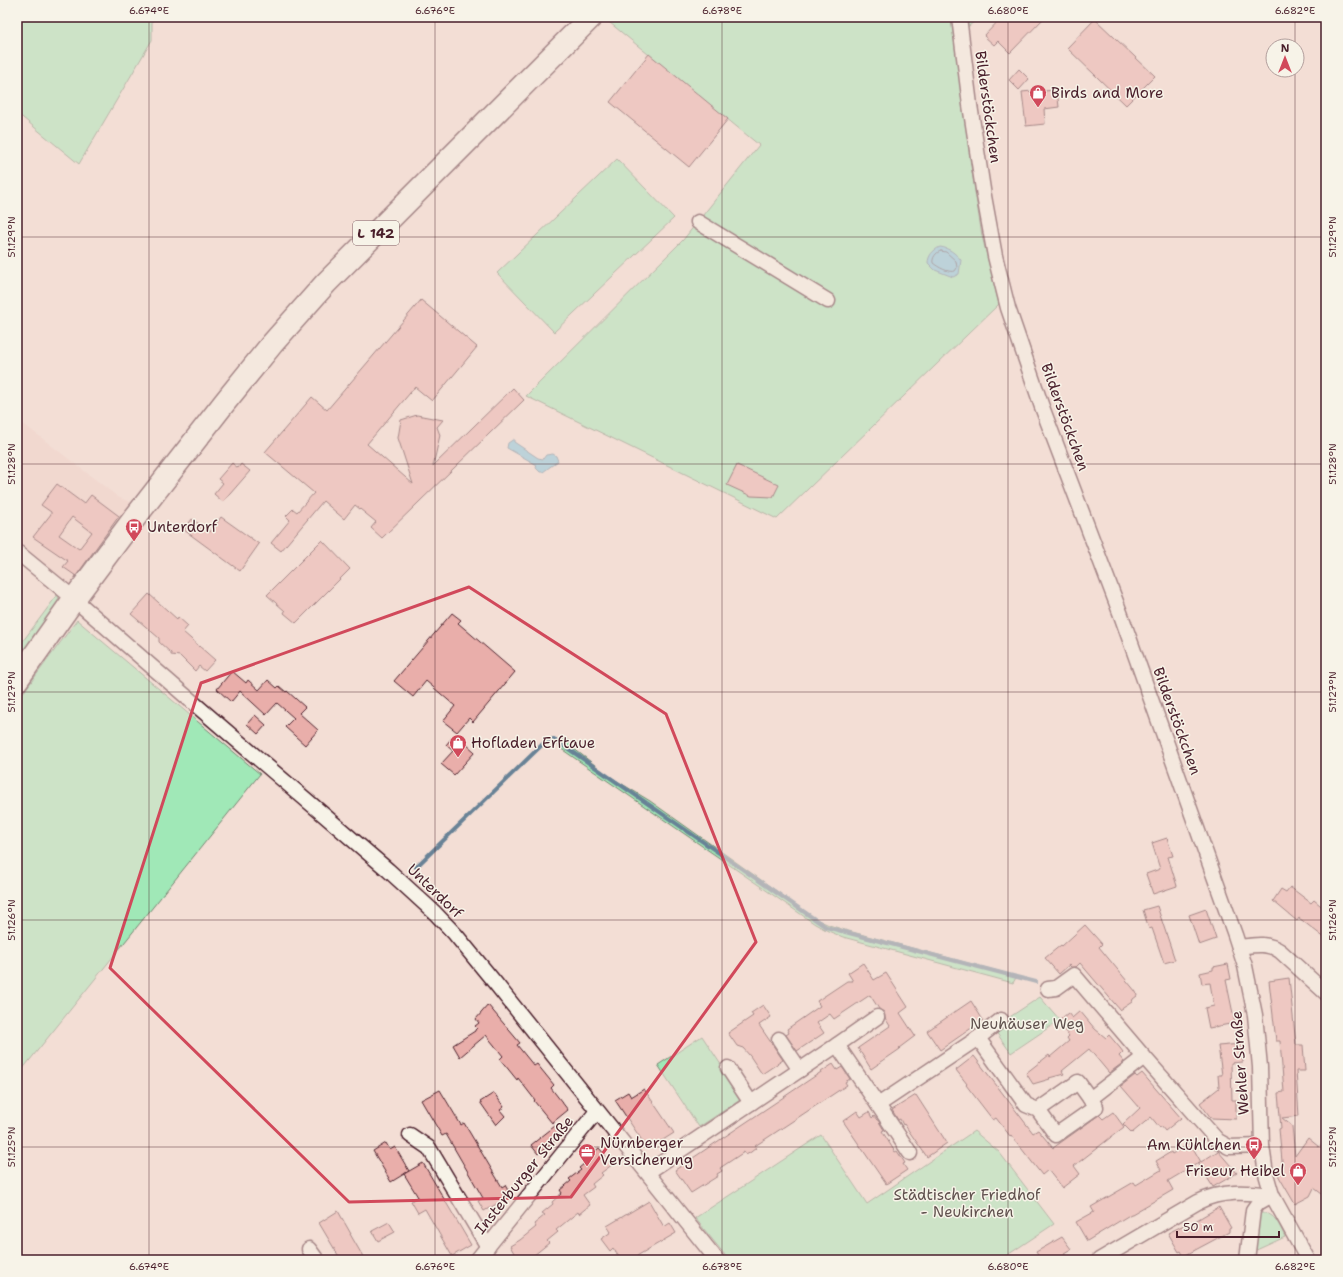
<svg xmlns="http://www.w3.org/2000/svg" width="1343" height="1277" font-family="'Shantell Sans',sans-serif">
<style>
.built{fill:#f0d0c8}
.green{fill:#a0e8b7;stroke:#758471}
.water{fill:#7cc4dd;stroke:#688296}
.lines{fill:none;stroke-linecap:round;stroke-linejoin:round}
.shore{stroke:#5e6172;stroke-width:1}
.stream{stroke:#688296;stroke-width:4}
.building{fill:#e9aeaa;stroke:#4a1f2b;fill-rule:evenodd}
.minor-casing{stroke:#4a1f2b;stroke-width:17}
.primary-casing{stroke:#4a1f2b;stroke-width:25}
.minor{stroke:#f7f3e8;stroke-width:14}
.primary{stroke:#f7f3e8;stroke-width:22}
.marked{fill:none;stroke:#d1495b;stroke-width:3;stroke-linejoin:round}
.ticks{fill:none;stroke:#4a1f2b;stroke-width:1;stroke-opacity:0.45}
.labels{text-anchor:middle;stroke-width:3;stroke-linejoin:round;paint-order:stroke}
.shield{fill:#f7f3e8;stroke:#7e5f64;stroke-width:1}
.shield-label{font-size:14px;font-weight:bold;fill:#4a1f2b}
.poi-label{font-size:15px;fill:#4a1f2b;stroke:#f7f3e8;text-anchor:start}
.street-label{font-size:15px;fill:#4a1f2b;stroke:#f7f3e8}
.park-label{font-size:15px;fill:#60514e;stroke:#f7f3e8}
.neatline{fill:none;stroke:#4a1f2b;stroke-width:1.5}
.ticks-label{font-size:10px;text-anchor:middle;fill:#4a1f2b}
</style>
<rect width="100%" height="100%" fill="#f3ded5"/>
<filter id="ink" filterUnits="userSpaceOnUse"><feTurbulence type="fractalNoise" baseFrequency=".025" numOctaves="2"/><feDisplacementMap in="SourceGraphic" scale="8" xChannelSelector="R" yChannelSelector="G"/><feConvolveMatrix kernelMatrix="1 2 1 2 8 2 1 2 1" color-interpolation-filters="sRGB"/></filter>
<g filter="url(#ink)">
<polygon class="built" points="17,419 118,497 137,505 73,589 17,543"/>
<g class="green">
<polygon points="17,17 152,17 152,40 79,164 17,113"/>
<polygon points="605,17 951,17 971,166 982,236 999,304 777,519 526,396 683,240 759,145 604,18"/>
<polygon points="966,17 979,17 968,27"/>
<polygon points="617,159 674,218 554,332 497,273"/>
<polygon points="58,594 59,604 17,661 17,649"/>
<polygon points="77,620 260,774 17,1076 17,701"/>
<polygon points="565,739 569,741 573,748 609,776 650,801 816,919 829,925 845,930 1017,976 1013,983 843,937 828,931 815,924 560,748 558,743 561,740"/>
<polygon points="1040,997 1060,1020 1011,1053 993,1028"/>
<polygon points="702,1036 743,1098 699,1127 658,1065"/>
<polygon points="974,1131 999,1152 1054,1224 1000,1260 729,1260 695,1218 821,1135 867,1204"/>
<path d="M1262,1213C1275,1212 1280,1227 1285,1237L1252,1252L1258,1215Z"/>
</g>
<g class="water">
<path d="M940,247C949,248 955,253 961,260L959,274L953,277L935,270L928,263C928,256 933,250 940,247Z"/>
<polygon points="514,439 514,442 538,458 543,459 546,455 553,454 556,456 558,461 543,472 540,472 536,468 537,465 507,448 508,443"/>
</g>
<g class="lines">
<path class="shore" d="M941,251L946,252L956,261L957,268L955,271C948,273 938,267 933,263C932,258 936,252 941,251Z"/>
<g class="stream">
<polyline points="557,741 826,927 1036,982"/>
<polyline points="416,867 546,741 554,739"/>
</g>
</g>
<g class="building">
<polygon points="1002,17 1045,17 1010,53 998,41 994,45 984,36"/>
<polygon points="1095,19 1155,76 1126,105 1067,48"/>
<polygon points="649,54 728,119 689,167 610,102"/>
<polygon points="1019,69 1029,79 1019,90 1009,80"/>
<polygon points="1042,90 1043,91 1057,90 1059,107 1044,109 1045,124 1026,126 1022,92"/>
<polygon points="421,300 477,347 432,401 415,387 367,444 413,484 398,438 401,420 417,415 443,420 437,427 440,435 433,466 513,388 524,400 382,538 371,528 376,522 355,505 344,519 323,501 281,551 271,543 290,520 286,516 293,509 297,512 314,493 265,452 312,397 327,410"/>
<polygon points="232,463 238,468 241,464 250,471 223,502 214,494 223,483 218,479"/>
<polygon points="737,465 779,485 773,497 751,496 727,485"/>
<path d="M57,484L84,504L91,495L119,516L76,576L63,567L68,561L33,537L51,514V512L41,505ZM72,517L92,532L79,549L59,535Z"/>
<polygon points="221,517 259,544 240,571 184,530 192,519 210,532"/>
<polygon points="322,540 350,569 296,623 284,613 285,611 267,595"/>
<polygon points="149,594 177,619 178,617 188,626 183,632 215,660 205,671 199,666 195,671 180,656 171,655 171,653 159,642 159,638 131,614"/>
<polygon points="452,613 461,620 458,623 515,672 473,722 469,718 457,732 443,721 455,706 426,681 413,697 394,681"/>
<polygon points="232,671 246,683 248,680 259,690 268,680 277,688 279,686 286,692 287,691 305,707 299,713 318,730 305,745 285,727 294,718 277,703 266,715 240,691 231,702 217,689"/>
<polygon points="255,715 266,725 258,734 247,724"/>
<polygon points="455,734 475,752 454,775 441,764 453,751 446,745"/>
<polygon points="1167,838 1173,856 1168,857 1177,886 1153,894 1146,874 1160,869 1152,843"/>
<polygon points="1290,887 1311,903 1314,900 1326,910 1326,939 1299,918 1297,921 1273,901 1281,889 1286,892"/>
<polygon points="1157,906 1175,960 1164,963 1152,928 1149,929 1143,910"/>
<polygon points="1206,909 1216,939 1199,945 1189,915"/>
<polygon points="1085,925 1102,944 1099,947 1136,992 1137,996 1133,999 1132,1002 1120,1010 1080,963 1076,967 1071,967 1069,965 1059,974 1045,958 1061,945 1062,946"/>
<polygon points="863,963 874,980 886,973 908,1007 900,1013 915,1036 899,1048 900,1049 871,1069 858,1048 890,1026 885,1018 884,1012 879,1009 870,995 834,1019 830,1014 817,1023 824,1033 797,1051 786,1035 789,1033 787,1029 820,1006 817,1001 847,981 853,981 848,973"/>
<polygon points="1228,964 1231,979 1226,980 1235,1023 1209,1028 1205,1008 1214,1006 1210,983 1202,984 1200,973 1213,970 1213,967"/>
<polygon points="1289,978 1296,1045 1303,1045 1305,1071 1296,1071 1299,1116 1282,1118 1292,1126 1295,1156 1308,1138 1319,1147 1326,1139 1326,1197 1314,1188 1310,1196 1295,1204 1278,1175 1283,1172 1279,1129 1281,1128 1278,1093 1284,1092 1280,1041 1276,1041 1269,981"/>
<polygon points="971,1001 983,1020 940,1050 927,1031"/>
<polygon points="488,1005 520,1043 517,1045 534,1066 537,1064 554,1085 551,1088 568,1110 552,1123 534,1101 535,1100 518,1078 517,1080 500,1059 503,1056 486,1035 460,1057 453,1045 475,1031 475,1030 477,1028 475,1026 479,1023 476,1019"/>
<polygon points="763,1005 771,1017 759,1025 783,1060 762,1074 750,1056 743,1048 737,1046 728,1033 753,1016 751,1013"/>
<polygon points="1080,1011 1095,1029 1106,1038 1109,1035 1120,1048 1123,1052 1119,1056 1124,1062 1109,1073 1089,1049 1062,1071 1064,1074 1049,1078 1050,1079 1033,1084 1026,1073 1049,1055 1050,1057 1069,1041 1067,1038 1069,1036 1057,1022 1068,1013 1072,1018"/>
<polygon points="1241,1044 1243,1062 1231,1063 1232,1100 1236,1100 1236,1119 1211,1118 1200,1103 1219,1088 1218,1075 1222,1075 1218,1046"/>
<polygon points="974,1056 1033,1133 1038,1130 1053,1148 1099,1115 1103,1119 1113,1112 1124,1127 1074,1166 1080,1174 1062,1188 1048,1170 1042,1175 1011,1135 1010,1136 996,1118 993,1120 966,1085 967,1084 956,1070"/>
<polygon points="833,1064 837,1070 842,1067 850,1079 845,1082 847,1085 755,1146 756,1148 751,1152 746,1155 744,1152 720,1168 722,1171 717,1174 718,1176 691,1193 675,1170"/>
<polygon points="1142,1073 1181,1118 1165,1131 1161,1126 1160,1128 1151,1117 1132,1133 1123,1124 1140,1108 1121,1086 1135,1075 1137,1077"/>
<polygon points="644,1089 674,1133 655,1145 654,1143 647,1148 615,1100 628,1092 631,1097"/>
<polygon points="440,1090 461,1125 464,1123 502,1187 505,1185 511,1196 484,1211 478,1201 483,1198 446,1134 442,1136 421,1100"/>
<polygon points="494,1093 504,1107 500,1110 505,1116 496,1125 480,1102"/>
<polygon points="916,1095 947,1143 927,1157 904,1124 903,1125 900,1119 898,1120 892,1110"/>
<polygon points="857,1111 861,1117 869,1112 872,1118 874,1116 877,1120 878,1120 884,1130 882,1131 895,1152 897,1151 905,1163 903,1164 907,1170 886,1184 843,1121"/>
<polygon points="555,1126 562,1135 538,1154 531,1145"/>
<polygon points="386,1143 390,1150 395,1147 409,1171 391,1182 373,1151"/>
<polygon points="1190,1143 1201,1162 1218,1151 1237,1173 1213,1187 1198,1163 1200,1162 1168,1181 1173,1190 1132,1214 1131,1214 1087,1241 1076,1222 1094,1212 1091,1207 1134,1182 1136,1185 1161,1170 1156,1161 1171,1152 1172,1154"/>
<polygon points="599,1148 613,1164 601,1173 603,1175 592,1184 594,1187 583,1195 590,1205 579,1214 578,1212 556,1230 558,1232 547,1241 549,1243 528,1260 518,1260 510,1246 520,1240 536,1227 534,1224 545,1215 542,1213 553,1204 552,1202 562,1193 560,1190 571,1181 569,1179 581,1170 579,1168 590,1159 588,1157"/>
<polygon points="423,1163 471,1245 452,1256 425,1209 418,1213 411,1201 418,1197 404,1174"/>
<polygon points="649,1201 664,1227 670,1223 676,1233 630,1260 621,1260 613,1248 610,1251 601,1239 611,1232 607,1226"/>
<polygon points="1219,1207 1231,1228 1229,1229 1229,1232 1184,1256 1181,1251 1179,1252 1168,1233 1184,1225 1185,1227"/>
<polygon points="338,1211 351,1234 350,1234 365,1260 341,1260 319,1223"/>
<polygon points="389,1222 395,1232 378,1241 372,1231"/>
<polygon points="1062,1237 1071,1249 1064,1253 1068,1260 1041,1260 1036,1252"/>
</g>
<g class="lines">
<g class="minor-casing">
<g id="minor">
<polyline points="959,17 970,105 984,196 995,256 1008,308 1042,407 1121,615 1235,935 1245,966 1255,1015 1260,1067 1262,1146 1266,1174 1272,1195 1308,1260"/>
<polyline points="698,222 828,301"/>
<polyline points="17,552 66,592 197,706 388,870 435,913 455,934 496,984 717,1260"/>
<path d="M1239,947C1254,945 1267,942 1280,951L1326,993"/>
<polyline points="1048,989 1056,988 1074,975 1144,1057 1218,1141 1229,1147 1262,1146"/>
<polyline points="978,1038 1001,1020"/>
<polyline points="779,1039 800,1070"/>
<polyline points="837,1045 877,1017"/>
<polyline points="728,1068 751,1103"/>
<polyline points="1090,1099 1144,1057"/>
<polyline points="878,1105 910,1153"/>
<polyline points="410,1135 429,1148 488,1247"/>
<polyline points="648,1172 837,1045 878,1105 978,1038 1026,1105 1038,1110 1056,1135 1096,1107 1078,1082 1038,1110"/>
<polyline points="309,1249 317,1260"/>
<polyline points="477,1260 597,1111"/>
<path d="M1099,1260L1198,1202C1222,1190 1246,1192 1272,1195"/>
<polyline points="1247,1260 1253,1210 1258,1203 1272,1195"/>
</g>
</g>
<g class="primary-casing">
<polyline id="primary" points="17,680 74,599 133,520 225,402 272,344 326,283 591,17"/>
</g>
<use href="#minor" class="minor"/>
<use href="#primary" class="primary"/>
</g>
</g>
<path d="M0 0H1343V1277H0ZM469,587L666,714L756,942L571,1197L349,1202L110,968L201,683Z" fill="#f3ded5" fill-opacity=".55" fill-rule="evenodd"/>
<path class="marked" d="M469,587L666,714L756,942L571,1197L349,1202L110,968L201,683Z"/>
<path class="ticks" d="M149,17V1260M435,17V1260M722,17V1260M1008,17V1260M1295,17V46M1295,70V1260M17,237H1326M17,464H1326M17,692H1326M17,920H1326M17,1147H1326"/>
<defs>
<g id="shop-pin" transform="scale(0.9)"><path d="M0 17L-7.5 6A9.5 9.5 0 1 1 7.5 6Z" fill="#d1495b" stroke="#f7f3e8"/><path d="M-5-2.5h2.3a2.7 3.5 0 0 1 5.4 0H5L5.5 6h-11ZM-1.5-2.5h3a1.5 2.3 0 0 0-3 0Z" fill="#fff"/></g>
<g id="bus-pin" transform="scale(0.9)"><path d="M0 17L-7.5 6A9.5 9.5 0 1 1 7.5 6Z" fill="#d1495b" stroke="#f7f3e8"/><path d="M-5-6H5V4H4V6H2V4H-2V6H-4V4H-5ZM-3.5-4V0h7V-4ZM-3.5 1.2v1.5H-2V1.2ZM2 1.2v1.5H3.5V1.2Z" fill="#fff"/></g>
<g id="office-pin" transform="scale(0.9)"><path d="M0 17L-7.5 6A9.5 9.5 0 1 1 7.5 6Z" fill="#d1495b" stroke="#f7f3e8"/><path d="M-6-3h4V-5.5h4V-3h4V5H-6ZM-1-4.5V-3h2v-1.5ZM-6 0V1H6V0Z" fill="#fff"/></g>
</defs>
<g fill-rule="evenodd">
<use href="#shop-pin" x="1038" y="93"/>
<use href="#bus-pin" x="134" y="527"/>
<use href="#shop-pin" x="458" y="743"/>
<use href="#bus-pin" x="1254" y="1145"/>
<use href="#office-pin" x="587" y="1152"/>
<use href="#shop-pin" x="1298" y="1171"/>
</g>
<g class="labels">
<rect class="shield" x="353" y="221" width="46" height="24" rx="3"/>
<g class="shield-label">
<text x="376" y="238">L 142</text>
</g>
<g class="poi-label">
<text x="1051" y="98">Birds and More</text>
<text x="147" y="532">Unterdorf</text>
<text x="471" y="748">Hofladen Erftaue</text>
<text x="600" y="1148">Nürnberger<tspan x="600" dy="17">Versicherung</tspan></text>
<text x="1241" y="1150" text-anchor="end">Am Kühlchen</text>
<text x="1285" y="1176" text-anchor="end">Friseur Heibel</text>
</g>
<g class="street-label">
<text transform="translate(988 107) rotate(82)" y="5">Bilderstöckchen</text>
<text transform="translate(1065 417) rotate(70)" y="5">Bilderstöckchen</text>
<text transform="translate(1177 721) rotate(70)" y="5">Bilderstöckchen</text>
<text transform="translate(435 891) rotate(44)" y="5">Unterdorf</text>
<text transform="translate(1240 1063) rotate(-94)" y="5">Wehler Straße</text>
<text transform="translate(524 1175) rotate(-51)" y="5">Insterburger Straße</text>
</g>
<g class="park-label">
<text x="1027" y="1029">Neuhäuser Weg</text>
<text x="967" y="1200">Städtischer Friedhof<tspan x="967" dy="17">- Neukirchen</tspan></text>
</g>
</g>
<rect width="1343" height="1277" fill="none" stroke="#f7f3e8" stroke-width="44"/>
<g transform="translate(1285 58)"><circle r="19" fill="#f7f3e8" stroke="#b29e9c"/>
<path d="M0-3L7 15L0 10L-7 15Z" fill="#d1495b"/>
<text y="-6" font-size="11" font-weight="bold" text-anchor="middle" fill="#4a1f2b">N</text>
</g>
<path d="M1177 1231v6h102v-6" fill="none" stroke="#4a1f2b" stroke-width="2"/>
<text x="1183" y="1231" font-size="12" fill="#4a1f2b" stroke="#f7f3e8" stroke-width="3" paint-order="stroke">50 m</text>
<rect x="22" y="22" width="1299" height="1233" class="neatline"/>
<g class="ticks-label">
<text x="149" y="14">6.674°E</text>
<text x="435" y="14">6.676°E</text>
<text x="722" y="14">6.678°E</text>
<text x="1008" y="14">6.680°E</text>
<text x="1295" y="14">6.682°E</text>
<text transform="translate(11 237) rotate(-90)" y="4">51.129°N</text>
<text transform="translate(1332 237) rotate(-90)" y="4">51.129°N</text>
<text transform="translate(11 464) rotate(-90)" y="4">51.128°N</text>
<text transform="translate(1332 464) rotate(-90)" y="4">51.128°N</text>
<text transform="translate(11 692) rotate(-90)" y="4">51.127°N</text>
<text transform="translate(1332 692) rotate(-90)" y="4">51.127°N</text>
<text transform="translate(11 920) rotate(-90)" y="4">51.126°N</text>
<text transform="translate(1332 920) rotate(-90)" y="4">51.126°N</text>
<text transform="translate(11 1147) rotate(-90)" y="4">51.125°N</text>
<text transform="translate(1332 1147) rotate(-90)" y="4">51.125°N</text>
<text x="149" y="1270">6.674°E</text>
<text x="435" y="1270">6.676°E</text>
<text x="722" y="1270">6.678°E</text>
<text x="1008" y="1270">6.680°E</text>
<text x="1295" y="1270">6.682°E</text>
</g>
</svg>
